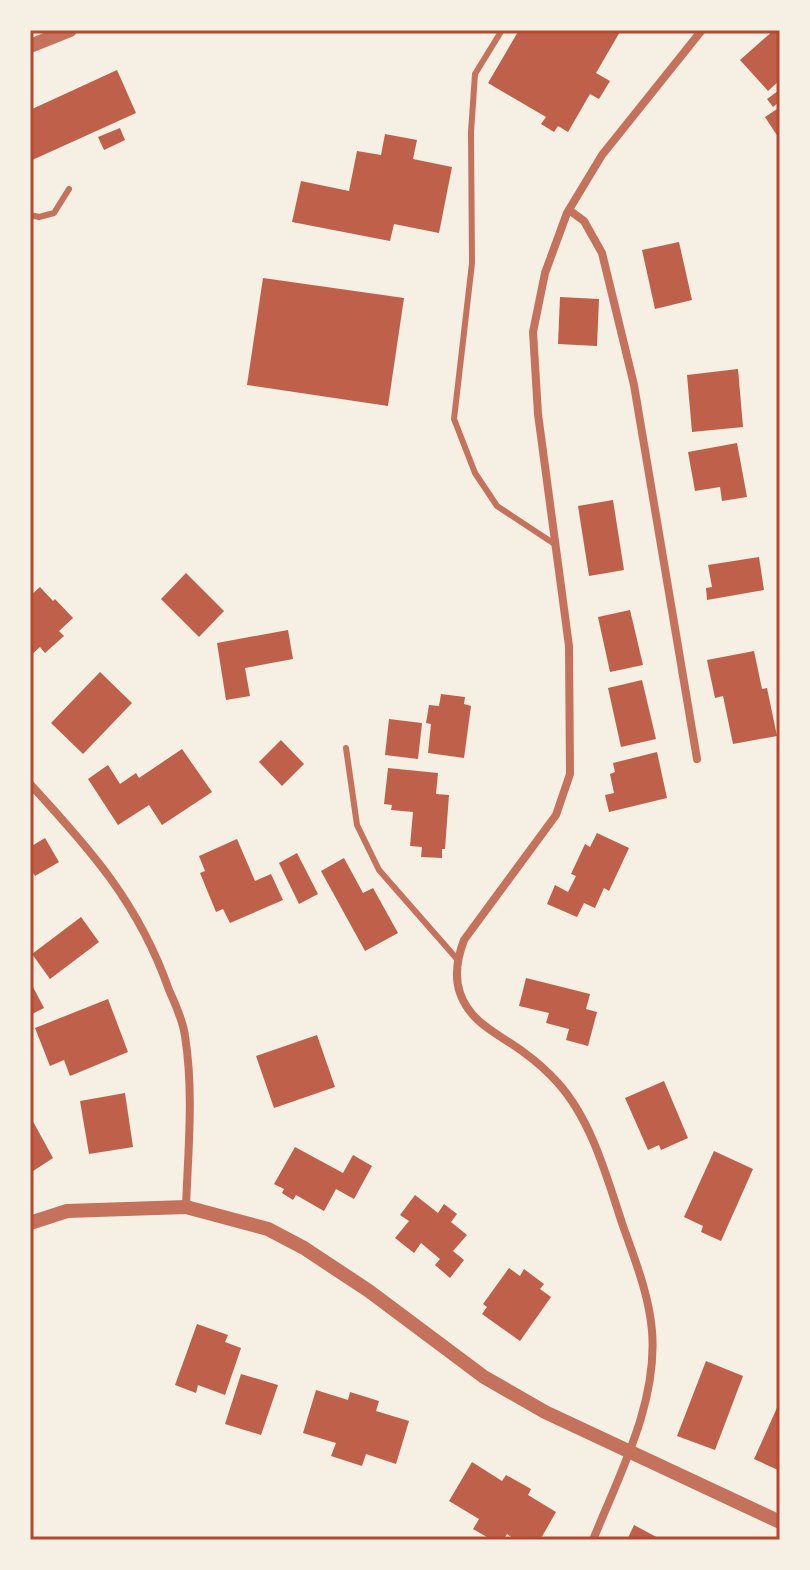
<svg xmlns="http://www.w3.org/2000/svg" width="810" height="1570" font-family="Jost,sans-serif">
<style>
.building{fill:#bf614a}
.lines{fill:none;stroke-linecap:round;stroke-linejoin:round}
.service{stroke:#c5725c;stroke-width:6}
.minor{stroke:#c5725c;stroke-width:8}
.tertiary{stroke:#c5725c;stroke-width:14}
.neatline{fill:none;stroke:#b5482f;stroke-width:3}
</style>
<rect width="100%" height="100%" fill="#f6efe4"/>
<g class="building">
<polygon points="519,30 621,30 596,73 610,81 599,99 590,94 568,132 558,126 554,132 541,124 546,117 488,83"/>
<polygon points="774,30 780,30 780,80 768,91 740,60"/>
<polygon points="117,70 136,113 30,161 30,110"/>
<polygon points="778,91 780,101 773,107 767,99"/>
<polygon points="780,107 780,140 765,117"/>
<polygon points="120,128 125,140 104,150 98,137"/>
<polygon points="385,134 417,140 413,159 452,167 439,233 394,224 390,241 292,222 301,181 349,191 357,151 381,155"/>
<polygon points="679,242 692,300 655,309 642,250"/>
<polygon points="263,278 404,298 388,406 247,385"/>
<polygon points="560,297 599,299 597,346 558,344"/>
<polygon points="738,369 743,427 692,432 687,375"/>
<polygon points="737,443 747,497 722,501 720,487 695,491 688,452"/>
<polygon points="613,500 624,570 589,576 578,506"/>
<polygon points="759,557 764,590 707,600 706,588 712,587 708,565"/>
<polygon points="186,573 224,611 199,637 161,599"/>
<polygon points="40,587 53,601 55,599 73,618 59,631 64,636 45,653 40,647 30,656 30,596"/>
<polygon points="630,610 643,665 610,672 598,617"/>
<polygon points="288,630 293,659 245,668 250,696 226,700 217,643"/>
<polygon points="754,651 762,689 767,688 777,736 733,744 723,696 715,698 707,660"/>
<polygon points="100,672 132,703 83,754 51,723"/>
<polygon points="642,680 656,739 621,747 608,688"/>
<polygon points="441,694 465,697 464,704 471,706 464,758 428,753 431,724 426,723 429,705 439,706"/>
<polygon points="389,719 422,723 418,759 385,755"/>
<polygon points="281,740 304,764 282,786 259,762"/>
<polygon points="182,749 212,792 162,825 149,805 118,825 88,779 108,765 120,784 136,773 139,778"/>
<polygon points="657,752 667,798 609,812 605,795 614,793 610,774 615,772 613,763"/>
<polygon points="388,768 438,773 436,794 449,795 445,849 442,849 442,858 421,857 422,847 410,846 413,812 391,810 392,805 384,804"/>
<polygon points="597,833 629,848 609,891 604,888 595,908 584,903 577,917 547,904 555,885 568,892 576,876 571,874 585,844 590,847"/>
<polygon points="45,838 59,862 35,876 30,868 30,847"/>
<polygon points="237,839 255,881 271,874 283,900 230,923 223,909 216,912 200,873 205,871 199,856"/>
<polygon points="297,853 318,894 299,904 279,863"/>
<polygon points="344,858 363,893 373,888 398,933 365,951 321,871"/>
<polygon points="81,917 99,942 50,979 32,954"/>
<polygon points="526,978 590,994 586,1009 597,1012 588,1046 566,1040 569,1029 546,1023 549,1013 519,1006"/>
<polygon points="33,987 44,1008 30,1015 30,988"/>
<polygon points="108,999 128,1052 70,1076 64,1060 50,1066 35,1028"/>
<polygon points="317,1035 335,1087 274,1108 256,1056"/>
<polygon points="664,1081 688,1138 661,1150 659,1145 648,1150 625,1098"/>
<polygon points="125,1093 133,1147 89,1154 80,1101"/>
<polygon points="30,1116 53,1158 30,1173"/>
<polygon points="295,1147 343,1173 353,1155 372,1166 354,1199 336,1189 324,1211 296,1195 293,1200 282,1193 284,1189 274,1184"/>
<polygon points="714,1151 753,1169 721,1241 701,1232 703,1226 684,1217"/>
<polygon points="415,1195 438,1213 444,1204 457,1214 451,1222 467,1235 453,1251 464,1260 450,1278 435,1265 440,1259 421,1243 414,1253 395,1238 409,1221 400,1215"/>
<polygon points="509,1268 520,1276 524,1269 544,1284 540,1289 551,1297 520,1341 482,1314 487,1307 483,1304"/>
<polygon points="197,1324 228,1335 225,1342 241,1348 225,1395 198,1385 196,1393 175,1385"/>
<polygon points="706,1361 743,1376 715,1450 677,1436"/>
<polygon points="241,1374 278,1385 261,1435 225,1424"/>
<polygon points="316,1390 348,1400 350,1392 379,1401 376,1411 409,1421 396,1464 366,1454 362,1466 331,1456 336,1443 303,1433"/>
<polygon points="780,1401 780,1471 754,1459"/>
<polygon points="472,1462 502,1481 506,1475 531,1489 528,1495 556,1512 540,1540 516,1540 507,1534 503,1540 492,1540 473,1529 479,1519 449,1501"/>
<polygon points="634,1525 662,1540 627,1540"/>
</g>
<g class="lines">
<g class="service">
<polyline points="502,30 475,74 471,132 472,263 454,419 475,473 497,506 556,545"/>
<polyline points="30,215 39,217 54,213 69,189"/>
<polyline points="346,748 357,825 379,870 457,959"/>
</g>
<g class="minor">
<polyline points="569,210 584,221 602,253 634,385 697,759"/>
<path d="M30,784C91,850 139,904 169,990C175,1004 183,1020 185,1036C194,1093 188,1150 186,1207"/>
<path d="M593,1540C619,1475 658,1403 652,1331C649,1295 635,1260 623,1226C607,1178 592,1121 558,1083C548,1072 537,1062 526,1054C502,1035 471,1025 460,993C454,976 458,956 464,940L556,815L570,774L569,646L538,414L533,332L545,273L567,213L602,155L702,30"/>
</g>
<g class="tertiary">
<polyline points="30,46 70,30"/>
<polyline points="30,1223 67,1211 186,1207 268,1229 304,1248 369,1291 484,1377 545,1412 780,1522"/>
</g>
</g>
<rect width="810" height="1570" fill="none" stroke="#f6efe4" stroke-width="64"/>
<rect x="32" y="32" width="746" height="1506" class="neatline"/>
</svg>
